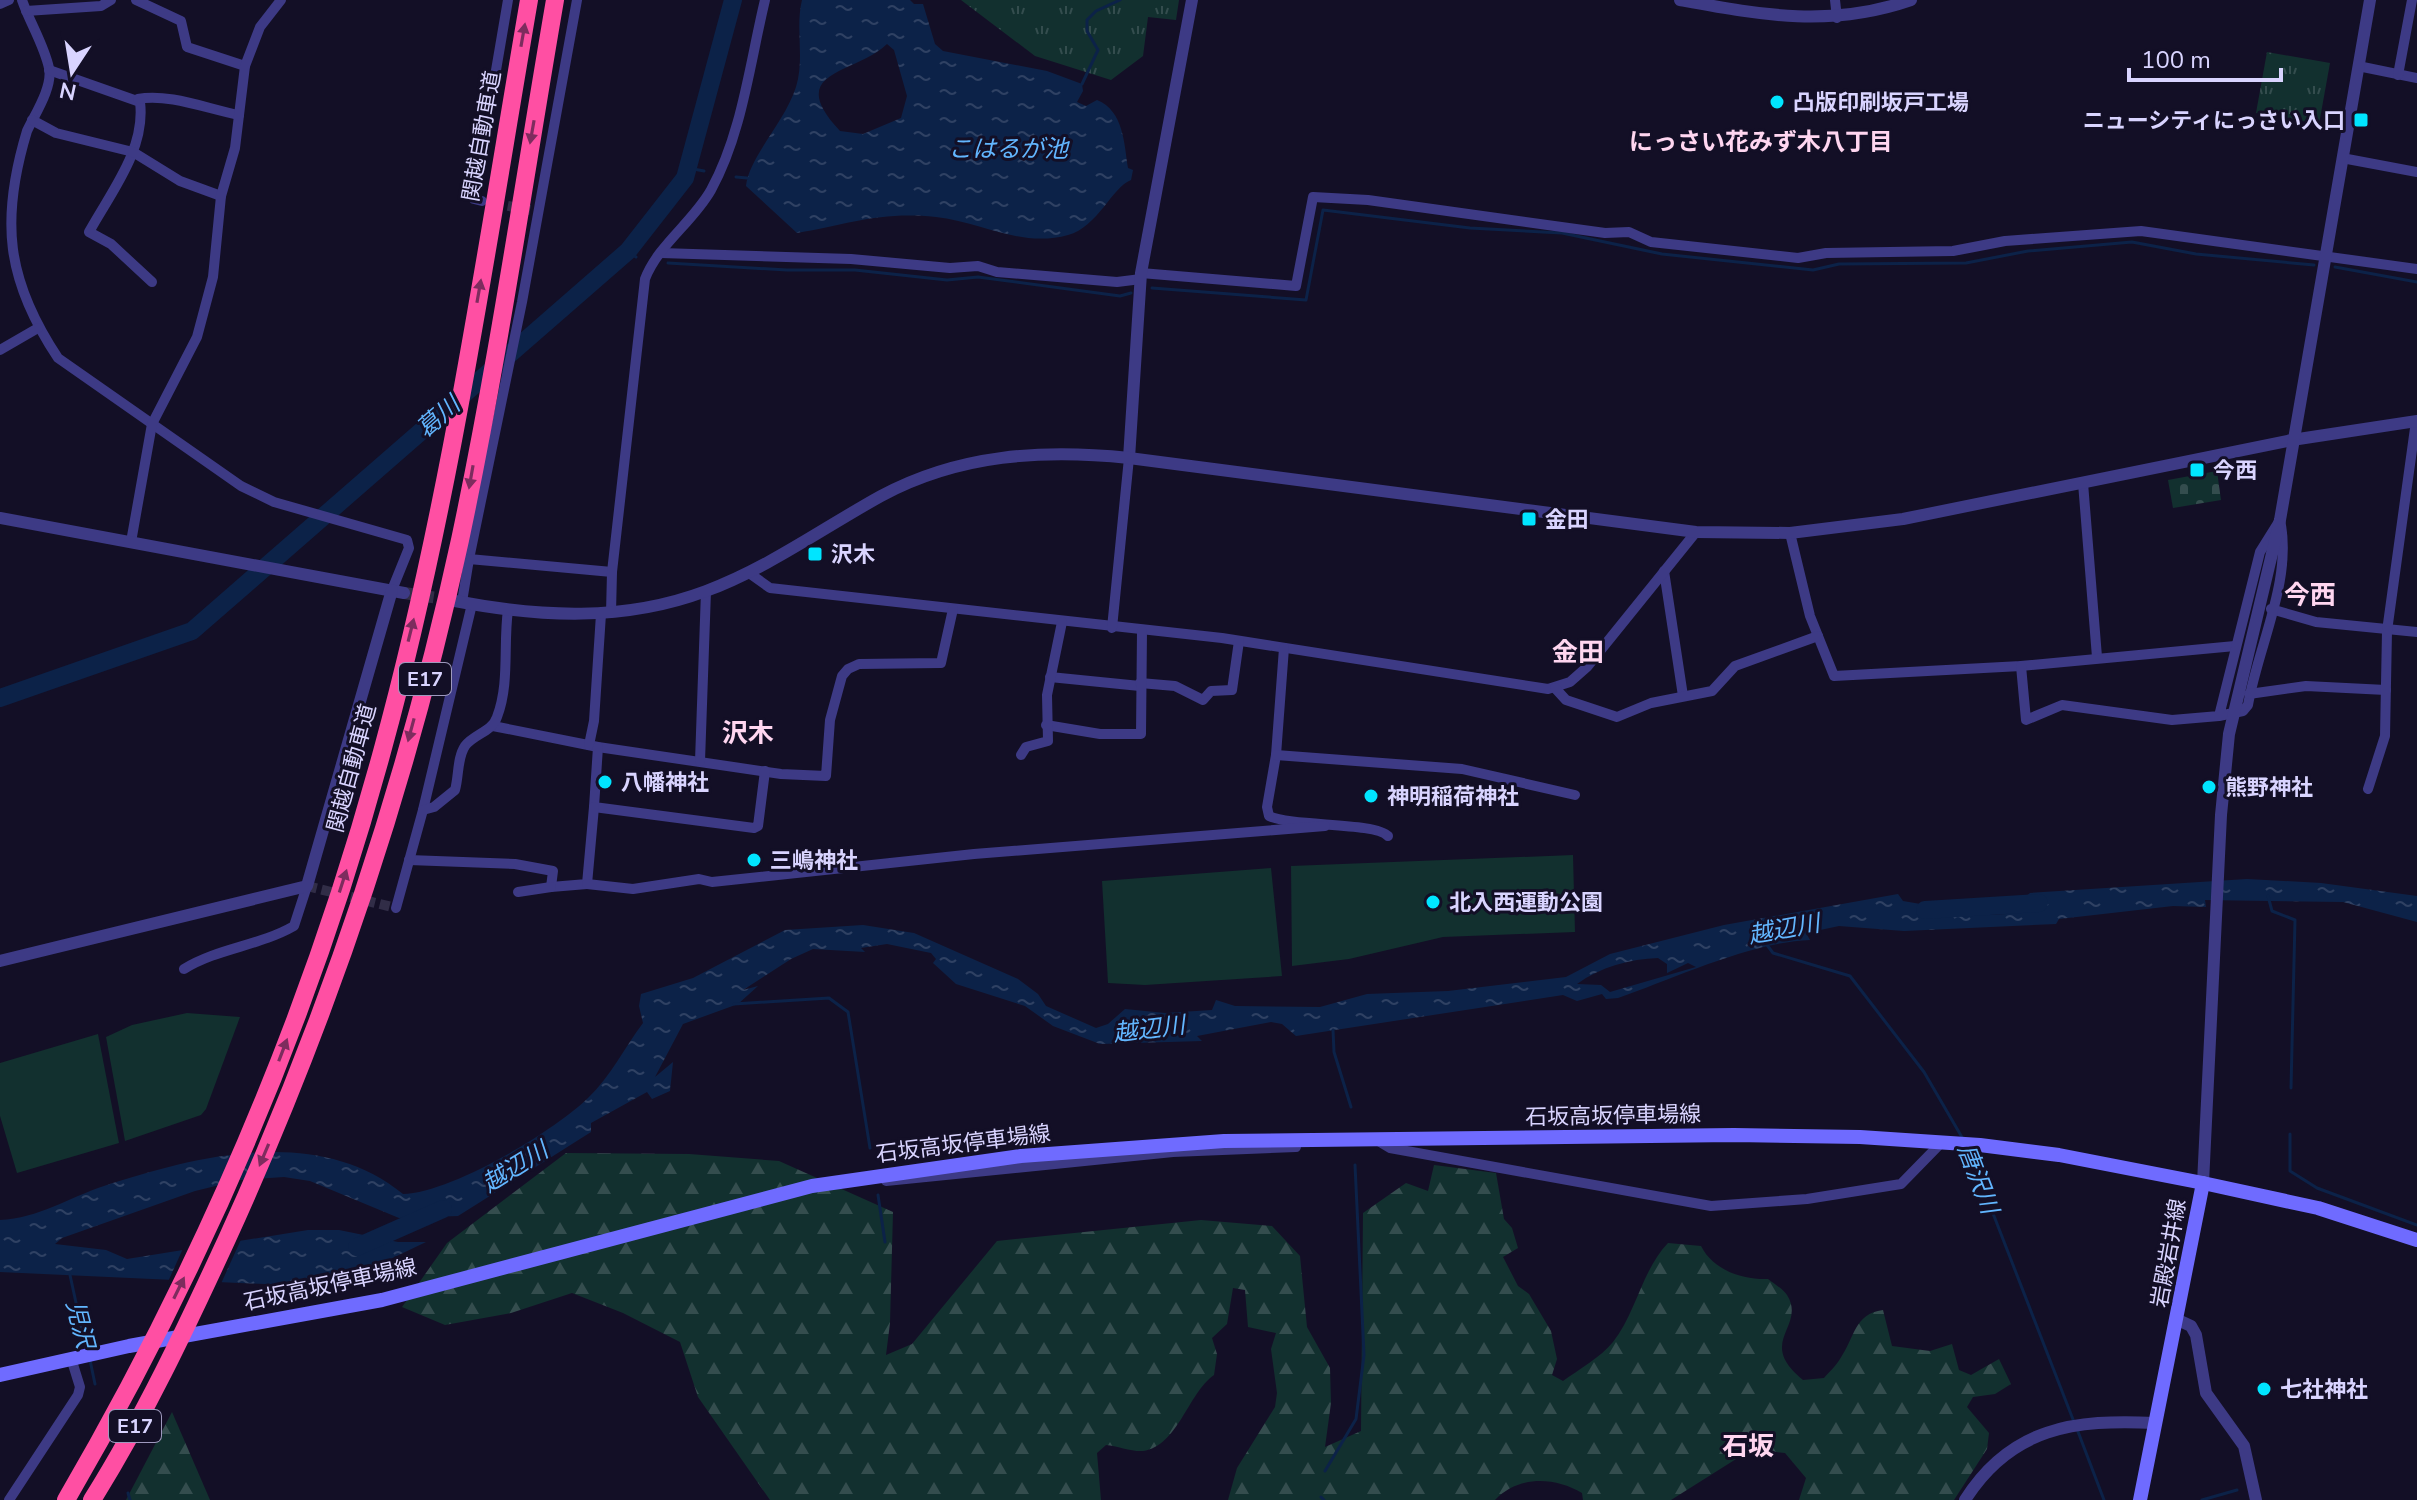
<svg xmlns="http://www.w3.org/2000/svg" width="2417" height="1500" font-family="'Nunito Sans','Noto Sans JP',sans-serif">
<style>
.forest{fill:url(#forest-firs)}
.cemetery{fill:url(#cemetery-stones)}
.park{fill:url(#park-tufts)}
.garden{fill:#12302f}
.water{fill:url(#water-ripples);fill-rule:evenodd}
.pier{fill:#130f26}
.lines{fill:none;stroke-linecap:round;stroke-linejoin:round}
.stream{stroke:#0c2248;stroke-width:3}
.river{stroke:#0c2248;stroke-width:18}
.minor-tunnel{stroke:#312d47;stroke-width:10;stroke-dasharray:10 5;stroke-linecap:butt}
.tertiary-tunnel{stroke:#312d47;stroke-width:12;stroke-dasharray:12 6;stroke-linecap:butt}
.minor{stroke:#3d3a85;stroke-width:10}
.tertiary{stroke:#3d3a85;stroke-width:12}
.secondary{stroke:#6f6bff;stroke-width:14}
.motorway{stroke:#ff4fa3;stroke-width:18}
.oneway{fill:#7d2c5e}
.poi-dot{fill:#00e5ff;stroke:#130f26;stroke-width:3}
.labels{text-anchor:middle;stroke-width:6;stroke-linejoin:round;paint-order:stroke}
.shield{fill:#130f26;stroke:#9e99be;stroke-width:2}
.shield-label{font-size:20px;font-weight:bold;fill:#d9d4ff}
.poi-label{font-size:22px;font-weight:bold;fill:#d9d4ff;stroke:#130f26;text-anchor:start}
.street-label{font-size:22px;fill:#d9d4ff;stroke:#130f26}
.neighbourhood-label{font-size:24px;font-weight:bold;fill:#ffd6f0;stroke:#130f26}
.water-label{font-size:24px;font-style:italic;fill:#62b6ff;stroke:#130f26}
.quarter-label{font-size:26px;font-weight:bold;fill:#ffd6f0;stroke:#130f26}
</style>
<defs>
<pattern id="forest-firs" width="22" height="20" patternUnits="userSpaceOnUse" patternTransform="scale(2)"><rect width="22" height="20" fill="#12302f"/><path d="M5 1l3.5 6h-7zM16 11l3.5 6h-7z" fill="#344d4e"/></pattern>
<pattern id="cemetery-stones" width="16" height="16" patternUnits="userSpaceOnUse" patternTransform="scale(2)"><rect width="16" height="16" fill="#12302f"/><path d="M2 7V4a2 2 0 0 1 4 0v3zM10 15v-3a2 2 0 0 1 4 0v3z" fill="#344d4e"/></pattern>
<pattern id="park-tufts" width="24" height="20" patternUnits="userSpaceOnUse" patternTransform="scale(2)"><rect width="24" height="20" fill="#12302f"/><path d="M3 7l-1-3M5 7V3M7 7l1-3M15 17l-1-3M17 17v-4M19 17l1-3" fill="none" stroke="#344d4e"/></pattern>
<pattern id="water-ripples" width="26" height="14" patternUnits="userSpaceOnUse" patternTransform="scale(2)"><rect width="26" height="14" fill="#0c2248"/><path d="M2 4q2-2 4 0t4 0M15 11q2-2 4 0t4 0" fill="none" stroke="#2f4163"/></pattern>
</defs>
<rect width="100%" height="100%" fill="#130f26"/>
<g class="forest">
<path d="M566,1153L689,1154L779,1161L893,1212L890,1323L886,1355L912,1344L997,1241L1201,1220L1272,1226L1300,1256L1307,1327L1330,1368L1331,1403L1325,1447L1361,1431L1363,1213L1406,1183L1428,1191L1434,1165L1496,1173L1504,1219L1512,1228L1518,1248L1503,1257L1518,1286L1529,1294L1551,1331L1557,1359L1552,1375L1563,1381C1578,1370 1601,1357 1613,1342C1636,1313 1642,1270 1668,1243L1701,1246C1713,1270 1742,1280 1768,1279C1773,1283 1783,1289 1787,1295C1807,1327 1755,1341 1803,1380L1824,1378C1829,1372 1836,1366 1840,1359C1855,1337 1854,1314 1883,1310L1892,1346L1930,1351L1952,1344L1959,1370L1971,1375L1999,1359L2011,1384L1995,1394L1973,1397L1967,1407L1989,1433L1987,1449L1954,1500H1799L1806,1478L1785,1453L1761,1450L1744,1454L1671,1500H1583L1582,1493C1555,1477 1519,1475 1495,1500H1228L1237,1468L1275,1407L1277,1393L1271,1349L1276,1333L1248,1327L1245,1290L1233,1288L1227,1324L1212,1338L1217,1354L1214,1375C1188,1393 1178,1446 1143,1451C1133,1452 1117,1446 1106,1445L1097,1453L1101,1500H770L698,1397L680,1342L623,1313L572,1293L511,1313L445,1325L402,1307L447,1243Z"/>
<polygon points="172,1412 210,1500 126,1500"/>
</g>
<polygon class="cemetery" points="2217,471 2221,500 2173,508 2168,480"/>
<g class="park">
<polygon points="961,0 1179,0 1176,20 1148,17 1143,56 1111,80 1035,56"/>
<polygon points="2267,52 2330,63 2319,124 2256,113"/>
</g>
<g class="garden">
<polygon points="1573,855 1575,932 1443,937 1349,959 1292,966 1291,866"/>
<polygon points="1271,868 1282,976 1145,985 1108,983 1102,881"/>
<polygon points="187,1013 240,1017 206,1109 201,1115 125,1141 106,1037 132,1025"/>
<polygon points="98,1034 119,1143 17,1173 0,1116 0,1063"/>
</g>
<g class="water">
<path d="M802,0H910L914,4H923L935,44L943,51L1047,71L1082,84L1083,91L1077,102L1086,106L1097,100C1124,111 1124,144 1128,168L1133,170L1131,180C1112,187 1098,227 1068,235C1021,248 982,222 936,217C881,211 849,224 797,233L746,186C749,157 785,122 796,87C805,58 795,29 802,0ZM887,44L894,50L907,96L901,118L863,134L840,131C783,70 855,75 887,44Z"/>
<path d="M2247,879L2321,883L2417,896V922L2343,902L2205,900L2206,907L2173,906L2059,919L2056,924L1904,931L1839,926L1806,933L1810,940C1751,942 1675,978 1618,998L1606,999L1602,994L1577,1001L1563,995L1296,1036L1282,1024L1271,1022L1197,1036L1202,1041L1100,1044L1053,1026L1025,1006L956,984L933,963L936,959L931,953L887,944L861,948L865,952L813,949L791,959L743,990L758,986L738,1004L683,1024L655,1077L673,1062L670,1091L652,1099L647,1092L591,1123V1132L458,1216L399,1218L310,1181L284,1177L240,1180L195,1191L62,1238L55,1244L106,1250L127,1259L308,1230H339L398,1242H426L380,1264L357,1267L307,1286L0,1272V1220C39,1218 68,1198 104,1186C200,1155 318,1125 403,1194C451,1193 553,1132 588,1098C611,1076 624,1048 643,1023L639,1006L641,994L693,978L785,930L863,925L914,933L1018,979L1038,994L1046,1006L1096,1028L1108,1024L1125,1009L1165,1013L1212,1010L1216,1000L1235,1006L1320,1007L1367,994L1448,991L1566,977L1610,954L1724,925L1898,894L1903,901L1984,915L2006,914L2030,893ZM1658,958L1667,964V973L1688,963L1696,967L1610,992L1601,985L1577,984C1600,967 1630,959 1658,958Z"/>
</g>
<polygon class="pier" points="243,1235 219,1288 167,1284 186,1242"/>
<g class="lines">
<g class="stream">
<polyline points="1082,84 1098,50 1087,31 1087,20 1096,11 1120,0"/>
<polyline points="688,168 704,171"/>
<polyline points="736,177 747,178"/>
<polyline points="628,251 636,257"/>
<polyline points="668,263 787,270 855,270 947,280 978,277 1120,296 1131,293"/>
<polyline points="2335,267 2417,282"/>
<polyline points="1152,288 1306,300 1323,210 1470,228 1562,233 1662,254 1813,270 1839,264 1966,263 2028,251 2132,242 2196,254 2314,265"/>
<polyline points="2268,896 2272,911 2295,920 2291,1088"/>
<polyline points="1767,945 1773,953 1850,976 1924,1072 1963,1139"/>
<polyline points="734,1004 829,998 848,1012 870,1148"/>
<polyline points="1333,1030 1334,1052 1351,1107"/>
<polyline points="2290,1134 2290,1171 2317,1188 2417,1225"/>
<polyline points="1968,1149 2074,1422"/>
<polyline points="878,1195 885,1242"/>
<polyline points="70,1275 86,1349"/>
<polyline points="90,1360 95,1384"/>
<polyline points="2077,1429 2104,1500"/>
<polyline points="1325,1471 1356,1419 1364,1355 1355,1165"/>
<polyline points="128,1493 130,1500"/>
<polyline points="1321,1497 1324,1500"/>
<polyline points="2202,1500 2237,1490"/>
</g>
<g class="river">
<polyline points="0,698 192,631 628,251 685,178 733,0"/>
<polyline points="1925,910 2039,903"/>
<polyline points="357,1247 443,1209"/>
</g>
<g class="minor-tunnel">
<polyline points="493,203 530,210"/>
<polyline points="307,886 396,908"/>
</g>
<polyline class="tertiary-tunnel" points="404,593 452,600"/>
<g class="minor">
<path d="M22,0C30,23 44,45 49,68C53,87 35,114 27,131C0,220 6,280 58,358L241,486L274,502L407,540L409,548L392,590"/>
<polyline points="136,0 181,21 187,47 245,66"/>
<polyline points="1835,0 1837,18"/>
<polyline points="0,4 9,0"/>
<polyline points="26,11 101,6 111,0"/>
<polyline points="2358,66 2417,78"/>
<path d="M49,70L140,102C146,149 111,192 89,232L111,244L152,282"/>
<polyline points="2398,75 2412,0"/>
<path d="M138,99C168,93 208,109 239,115"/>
<polyline points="32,120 56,133 133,152 180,181 221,196"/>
<polyline points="2342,158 2417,172"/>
<polyline points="482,201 474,199 508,0"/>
<polyline points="661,253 851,259 950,268 978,266 997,272 1117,282 1141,279"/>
<polyline points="1141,273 1296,286 1313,197 1368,200 1605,233 1629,232 1651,242 1798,258 1826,253 1953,251 2005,241 2141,231 2417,269"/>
<polyline points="0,350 38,328"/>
<polyline points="2083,483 2097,657"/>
<polyline points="1790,533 1810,616 1834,676 2021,666 2235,646"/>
<polyline points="131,542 152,424 197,337 213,277 221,196 235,148 245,66 260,27 281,0"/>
<polyline points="469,559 522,302 577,0"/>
<polyline points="1664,571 1683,696"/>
<polyline points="749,573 770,588 1222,638 1548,689 1570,682 1587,667 1696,532"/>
<polyline points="462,602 469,559 612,572"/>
<polyline points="2271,609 2316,622 2417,632"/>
<path d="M611,613L612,572L645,279C658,245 693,222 711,190C742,134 750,62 765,0"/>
<polyline points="1112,628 1129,458"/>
<path d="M1284,648L1276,755L1267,807L1269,816C1292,827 1375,822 1388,836"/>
<path d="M2021,666L2026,720L2062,705L2172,720L2219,716L2243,711L2248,705C2258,646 2293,580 2280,520L2260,552L2219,716"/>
<polyline points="1050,677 1140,686"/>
<polyline points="1140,683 1175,686 1203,700 1211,691 1232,690 1239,641"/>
<polyline points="1555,688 1566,700 1617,717 1651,703 1712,691 1735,666 1818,636"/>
<polyline points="2249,694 2306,686 2386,690"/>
<polyline points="1046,725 1100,734 1141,734 1142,631"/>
<polyline points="493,726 598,747 781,774 826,776 830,720 842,676 848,669 859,664 941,663 953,609"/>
<polyline points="589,745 594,721 601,614"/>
<polyline points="598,747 594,807 754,828 758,826 765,771"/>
<polyline points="1021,755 1026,747 1048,741 1047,695 1062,622"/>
<polyline points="1276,755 1462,769 1575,795"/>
<polyline points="700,761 706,591"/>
<polyline points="2368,789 2385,736 2387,631 2416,421"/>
<polyline points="423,810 472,604"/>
<polyline points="409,860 515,864 553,871 551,887 587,884 594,807"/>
<polyline points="587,884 633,889 699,879 712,882 974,854 1325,826"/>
<polyline points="518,892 551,887"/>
<path d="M396,908L423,810L434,807L455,790C459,776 457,758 465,746C474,734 492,732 497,717C510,683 503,645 508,610"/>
<path d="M184,969C218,948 259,946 294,926L307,886"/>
<polyline points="1375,1139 1390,1148 1711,1206 1807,1199 1901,1184 1942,1142"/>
<polyline points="886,1181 1173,1152 1296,1147"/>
<polyline points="9,1500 78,1395 80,1387 71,1358"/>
</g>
<g class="tertiary">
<path d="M1680,0C1762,15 1830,28 1911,0"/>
<polyline points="1129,458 1141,273 1192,0"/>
<polyline points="0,518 404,593"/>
<path d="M455,601C539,617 624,622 706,591C768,568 823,528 881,496C959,454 1043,449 1129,458L1696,532L1790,533L1903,519L2292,440L2417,421"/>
<polyline points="0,961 307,886 392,590"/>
<polyline points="2203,1183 2221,815 2229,734 2280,520 2370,0"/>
<polyline points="2178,1320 2191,1326 2196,1335 2206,1393 2244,1446 2256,1500"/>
<path d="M1965,1500C2011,1427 2075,1419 2155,1423"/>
</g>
<g class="secondary">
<polyline points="0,1375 129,1346 382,1300 812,1186 1021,1156 1224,1141 1734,1135 1860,1137 1980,1145 2059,1155 2203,1183 2318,1208 2417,1240"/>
<polyline points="2140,1500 2203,1183"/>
</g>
<g class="motorway">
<path d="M66,1500C203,1265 312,1011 383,748C450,503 486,250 529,0"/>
<path d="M92,1500C144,1417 186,1328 227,1239C329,1015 408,780 460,540C498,361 524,180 555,0"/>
</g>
</g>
<defs><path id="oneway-solid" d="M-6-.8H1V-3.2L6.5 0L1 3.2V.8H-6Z" transform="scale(2)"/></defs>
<g class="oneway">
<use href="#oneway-solid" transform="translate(523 35) rotate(-80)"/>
<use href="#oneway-solid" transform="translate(532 132) rotate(100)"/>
<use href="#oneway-solid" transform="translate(479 291) rotate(-80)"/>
<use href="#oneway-solid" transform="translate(471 477) rotate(100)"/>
<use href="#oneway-solid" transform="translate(411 630) rotate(-76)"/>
<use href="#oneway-solid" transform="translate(411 730) rotate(105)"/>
<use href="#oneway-solid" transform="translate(343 881) rotate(-72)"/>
<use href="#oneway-solid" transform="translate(283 1050) rotate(-69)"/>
<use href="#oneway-solid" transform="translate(264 1155) rotate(113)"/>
<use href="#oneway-solid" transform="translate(179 1288) rotate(-64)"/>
</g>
<g class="poi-dot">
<circle cx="1777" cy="102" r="8"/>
<rect x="2353" y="112" width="16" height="16" rx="4"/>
<rect x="2189" y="462" width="16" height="16" rx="4"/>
<rect x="1521" y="511" width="16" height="16" rx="4"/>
<rect x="807" y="546" width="16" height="16" rx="4"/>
<circle cx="605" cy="782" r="8"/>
<circle cx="2209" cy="787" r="8"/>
<circle cx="1371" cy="796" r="8"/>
<circle cx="754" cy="860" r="8"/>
<circle cx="1433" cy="902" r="8"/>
<circle cx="2264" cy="1389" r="8"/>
</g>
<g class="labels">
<g class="shield">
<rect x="399" y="663" width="52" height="32" rx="6"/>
<rect x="109" y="1410" width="52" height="32" rx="6"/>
</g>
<g class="shield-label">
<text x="425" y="686">E17</text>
<text x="135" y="1433">E17</text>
</g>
<g class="poi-label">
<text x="1793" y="110">凸版印刷坂戸工場</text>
<text x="2345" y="128" text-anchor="end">ニューシティにっさい入口</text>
<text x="2213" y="478">今西</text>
<text x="1545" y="527">金田</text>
<text x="831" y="562">沢木</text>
<text x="621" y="790">八幡神社</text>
<text x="2225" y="795">熊野神社</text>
<text x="1387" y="804">神明稲荷神社</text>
<text x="770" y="868">三嶋神社</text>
<text x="1449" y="910">北入西運動公園</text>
<text x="2280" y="1397">七社神社</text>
</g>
<g class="street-label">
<text transform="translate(481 136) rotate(-80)" y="8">関越自動車道</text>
<text transform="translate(351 768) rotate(-75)" y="8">関越自動車道</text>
<text transform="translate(1613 1115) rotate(-1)" y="8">石坂高坂停車場線</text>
<text transform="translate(963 1143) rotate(-7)" y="8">石坂高坂停車場線</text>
<text transform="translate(2168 1253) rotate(-80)" y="8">岩殿岩井線</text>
<text transform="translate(330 1284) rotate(-12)" y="8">石坂高坂停車場線</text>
</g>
<g class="neighbourhood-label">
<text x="1761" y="150">にっさい花みず木八丁目</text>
</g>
<g class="water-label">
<text x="1008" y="157">こはるが池</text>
<text transform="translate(438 417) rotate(-41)" y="8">葛川</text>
<text transform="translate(1784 929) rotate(-10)" y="8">越辺川</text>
<text transform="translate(1149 1029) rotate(-7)" y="8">越辺川</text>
<text transform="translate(515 1167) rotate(-32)" y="8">越辺川</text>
<text transform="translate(1978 1179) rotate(69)" y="8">唐沢川</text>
<text transform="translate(80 1324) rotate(76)" y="8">児沢</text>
</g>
<g class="quarter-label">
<text x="2310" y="604">今西</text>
<text x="1578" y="661">金田</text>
<text x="748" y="742">沢木</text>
<text x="1748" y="1455">石坂</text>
</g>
</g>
<g transform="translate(72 72) rotate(192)" stroke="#130f26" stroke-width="6" paint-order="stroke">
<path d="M0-6L14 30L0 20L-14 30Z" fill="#d9d4ff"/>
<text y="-12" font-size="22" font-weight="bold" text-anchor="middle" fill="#d9d4ff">N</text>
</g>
<path d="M2129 68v12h152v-12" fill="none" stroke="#d9d4ff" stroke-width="4"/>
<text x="2141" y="68" font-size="24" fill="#d9d4ff" stroke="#130f26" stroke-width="6" paint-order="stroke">100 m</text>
</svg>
